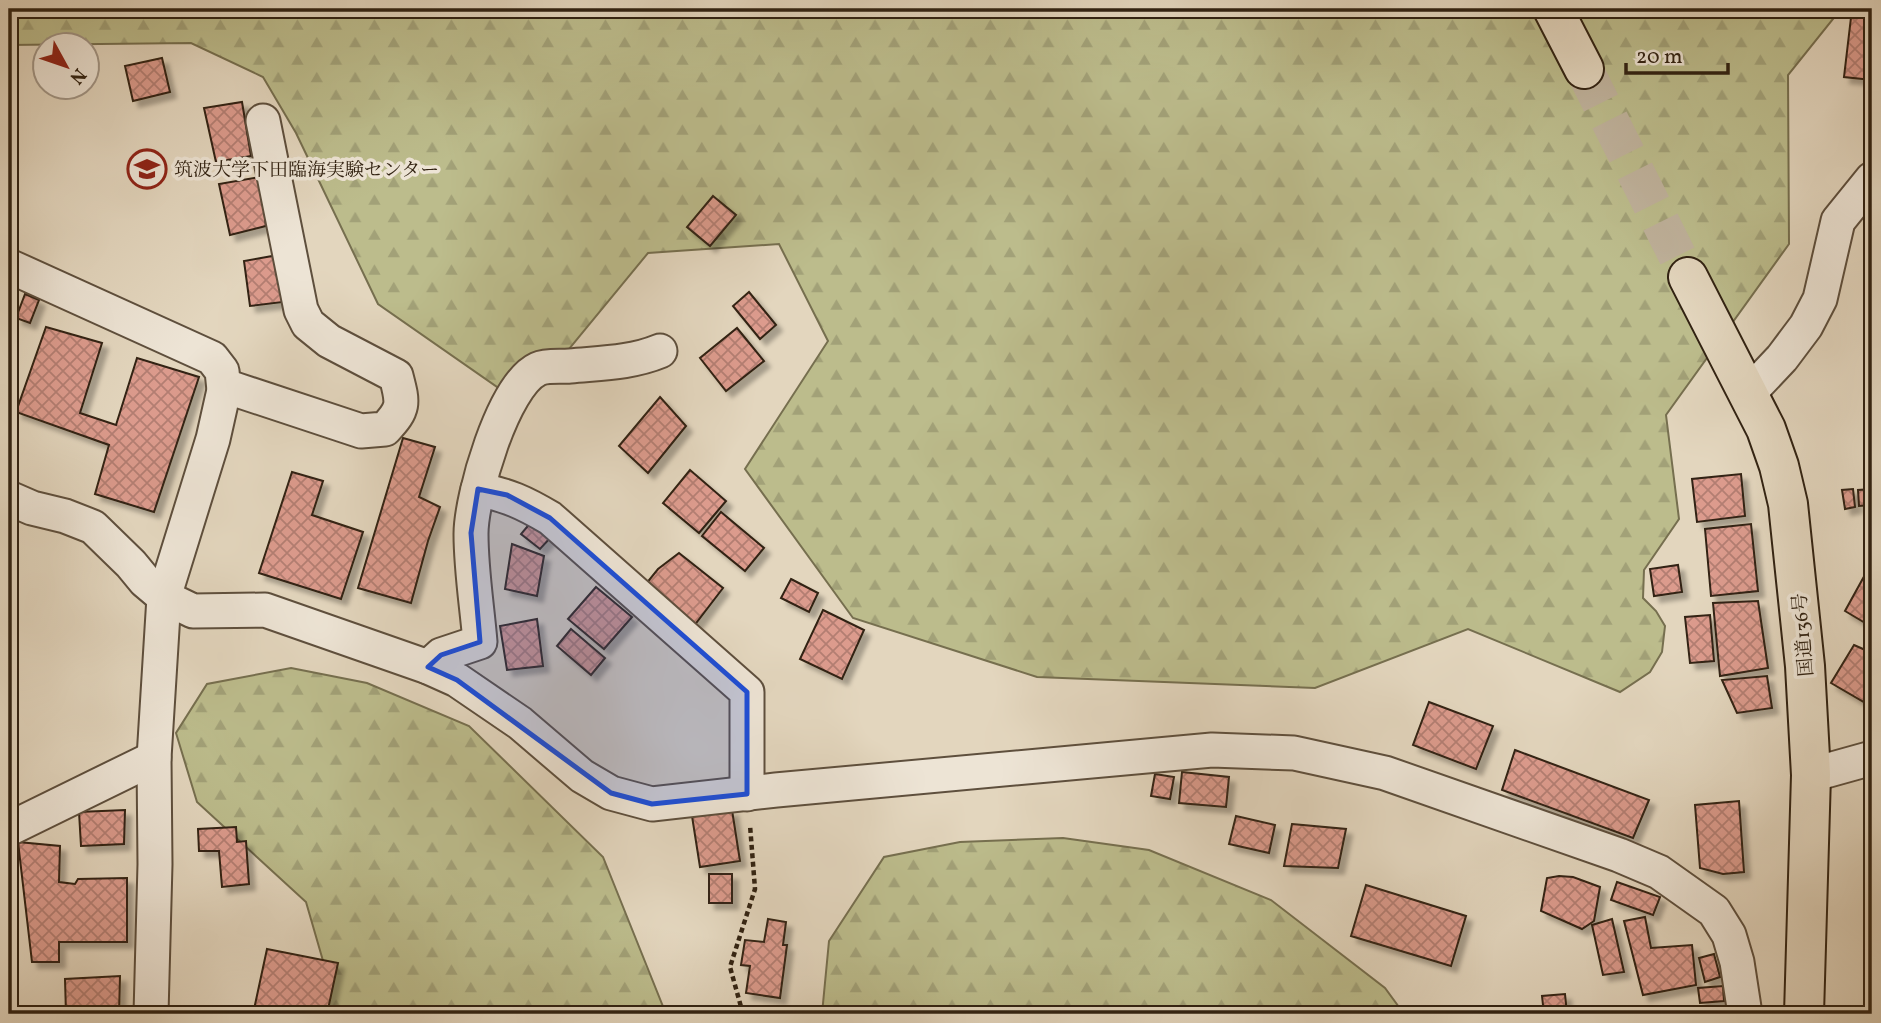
<svg xmlns="http://www.w3.org/2000/svg" width="1881" height="1023" font-family="Vollkorn,'Noto Serif JP',serif">
<style>
.forest{fill:url(#forest-firs);stroke:#766f4f;stroke-width:2}
.building{fill:url(#building-cross-hatch);stroke:#312212;stroke-width:2;filter:url(#shadow)}
.lines{fill:none;stroke-linecap:round;stroke-linejoin:round}
.highway-tunnel{stroke:#bfb29c;stroke-width:38;stroke-dasharray:38 19;stroke-linecap:butt}
.street-casing{stroke:#5e4f3d;stroke-width:37}
.highway-casing{stroke:#312212;stroke-width:42}
.path{stroke:#312212;stroke-width:4.5;stroke-dasharray:5 3.5;stroke-linecap:butt}
.street{stroke:#ede4d5;stroke-width:33}
.highway{stroke:#e3d6be;stroke-width:38}
.marked{fill:#1d4ed8;fill-opacity:0.2;stroke:#1d4ed8;stroke-width:5;stroke-linejoin:round}
.labels{text-anchor:middle;stroke-width:7;stroke-linejoin:round;paint-order:stroke}
.poi-label{font-size:19px;fill:#312212;stroke:#ede4d5;text-anchor:start}
.street-label{font-size:19px;fill:#312212;stroke:#ede4d5}
</style>
<defs>
<pattern id="forest-firs" width="22" height="20" patternUnits="userSpaceOnUse" patternTransform="scale(1.75)"><rect width="22" height="20" fill="#bcbc8c"/><path d="M5 1l3.5 6h-7zM16 11l3.5 6h-7z" fill="#a2a178"/></pattern>
<pattern id="building-cross-hatch" width="8" height="8" patternUnits="userSpaceOnUse" patternTransform="scale(1.75)"><rect width="8" height="8" fill="#dc9b8d"/><path d="M0 0l8 8M0 8l8-8" fill="none" stroke="#b37e72"/></pattern>
<filter id="shadow"><feDropShadow dx="6" dy="6" stdDeviation="2" flood-color="#0004"/></filter>
</defs>
<rect width="100%" height="100%" fill="#e3d6be"/>
<filter id="stains"><feTurbulence type="fractalNoise" baseFrequency=".00286" numOctaves="4"/><feColorMatrix values="0 0 0 0 .2 0 0 0 0 .09 0 0 0 0 .02 0 0 0 .5 -.17"/></filter>
<radialGradient id="worn" r=".72"><stop offset=".6" stop-color="#630" stop-opacity="0"/><stop offset="1" stop-color="#630" stop-opacity=".3"/></radialGradient>
<g class="forest">
<polygon points="9,9 1841,9 1788,75 1789,244 1666,415 1679,519 1644,570 1643,598 1656,611 1665,626 1662,652 1650,672 1620,692 1468,629 1315,688 1037,677 853,618 745,469 828,341 779,244 648,253 523,405 378,304 296,133 263,77 191,43 9,45"/>
<polygon points="291,668 367,683 469,726 603,857 666,1014 325,1014 330,985 306,902 197,802 176,733 207,684"/>
<polygon points="1063,838 1149,850 1271,900 1385,988 1404,1014 822,1014 829,941 884,857 960,842"/>
</g>
<g class="building">
<polygon points="1852,9 1872,9 1872,80 1844,77"/>
<polygon points="162,58 170,92 133,101 125,66"/>
<polygon points="242,102 251,156 216,162 204,108"/>
<polygon points="260,177 266,226 230,235 219,184"/>
<polygon points="713,196 736,215 710,246 687,227"/>
<polygon points="278,255 283,302 250,306 244,261"/>
<polygon points="749,292 776,325 760,339 733,306"/>
<polygon points="25,294 39,300 30,323 16,318"/>
<polygon points="46,327 102,343 80,413 116,425 137,358 199,377 154,512 95,494 109,445 16,412"/>
<polygon points="737,328 764,361 726,391 700,358"/>
<polygon points="660,397 686,426 648,473 619,446"/>
<polygon points="403,438 435,447 419,497 440,507 428,541 411,603 358,588"/>
<polygon points="690,470 726,501 699,533 663,503"/>
<polygon points="292,472 323,481 312,515 363,532 341,599 259,573"/>
<polygon points="1741,474 1745,516 1697,522 1692,479"/>
<polygon points="1853,489 1855,507 1845,509 1842,490"/>
<polygon points="1872,489 1872,505 1859,506 1858,490"/>
<polygon points="721,512 764,548 745,571 702,536"/>
<polygon points="532,521 551,537 540,549 521,534"/>
<polygon points="1751,524 1758,591 1711,596 1705,529"/>
<polygon points="512,544 544,556 537,596 505,589"/>
<polygon points="679,553 723,588 690,631 641,590 658,569"/>
<polygon points="1872,562 1872,627 1845,611"/>
<polygon points="1678,565 1682,592 1654,596 1650,569"/>
<polygon points="791,579 818,593 809,612 781,598"/>
<polygon points="596,587 632,617 604,649 568,619"/>
<polygon points="1758,601 1768,668 1720,676 1713,603"/>
<polygon points="823,610 864,630 842,679 800,659"/>
<polygon points="1710,615 1714,661 1690,663 1685,617"/>
<polygon points="537,619 543,666 507,670 500,626"/>
<polygon points="571,629 605,658 591,675 557,646"/>
<polygon points="1854,645 1872,653 1872,699 1869,705 1831,683"/>
<polygon points="1767,676 1772,708 1737,713 1722,680"/>
<polygon points="1429,702 1493,726 1476,769 1413,745"/>
<polygon points="1515,750 1649,800 1633,838 1502,790"/>
<polygon points="1182,772 1229,777 1226,807 1179,803"/>
<polygon points="1155,774 1174,777 1170,799 1151,796"/>
<polygon points="1739,801 1744,872 1723,874 1700,868 1695,805"/>
<polygon points="125,810 124,844 81,846 79,812"/>
<polygon points="732,810 740,861 700,867 692,816"/>
<polygon points="1236,816 1275,825 1269,853 1229,844"/>
<polygon points="1292,824 1346,829 1338,868 1284,866"/>
<polygon points="236,827 237,842 246,841 249,884 222,887 219,851 199,851 198,829"/>
<polygon points="18,842 60,846 59,882 75,884 78,879 127,878 127,942 59,942 59,962 32,962"/>
<polygon points="1866,869 1872,869 1872,894 1865,893"/>
<rect x="709" y="874" width="23" height="29"/>
<polygon points="1559,876 1573,877 1600,887 1594,921 1582,929 1541,911 1547,878"/>
<polygon points="1617,882 1660,897 1653,915 1611,900"/>
<polygon points="1366,885 1466,916 1451,966 1351,936"/>
<polygon points="1645,917 1651,948 1692,945 1696,985 1643,995 1624,921"/>
<polygon points="768,919 786,922 783,945 787,945 780,998 746,993 750,966 741,965 745,940 764,942"/>
<polygon points="1612,919 1624,972 1603,975 1592,925"/>
<polygon points="267,949 338,963 327,1014 253,1014"/>
<polygon points="1714,954 1720,977 1705,982 1699,958"/>
<polygon points="120,976 119,1014 66,1014 65,979"/>
<polygon points="1723,986 1724,1001 1700,1003 1698,988"/>
<polygon points="1565,994 1567,1014 1544,1014 1542,996"/>
</g>
<g class="lines">
<polyline class="highway-tunnel" points="1584,69 1688,277"/>
<g class="street-casing">
<g id="street">
<polyline points="9,266 212,358 222,371 224,390 213,439 164,597 154,758 155,864 151,1014"/>
<path d="M224,390L231,388L361,431L385,429C405,408 403,403 396,376L329,341L308,324L301,310L263,121"/>
<polyline points="1748,394 1782,358 1806,326 1820,299 1838,221 1872,179"/>
<path d="M478,489C509,496 523,502 550,518L747,692V794"/>
<polyline points="9,498 32,508 65,516 93,527 131,564 145,581 164,597 193,611 265,610 428,667 457,680 520,723 582,776 611,793 652,804 776,790 1212,750 1294,753 1385,773 1619,855 1659,872 1714,911 1729,935 1737,962 1745,1014"/>
<path d="M428,667L441,655L480,642C477,606 471,570 471,534C471,497 503,385 538,369C547,365 560,367 570,366C601,363 631,363 660,351"/>
<polyline points="1811,775 1872,758"/>
<polyline points="9,829 154,758"/>
</g>
</g>
<g class="highway-casing">
<g id="highway">
<polyline points="1553,9 1584,69"/>
<polyline points="1688,277 1766,429 1779,466 1788,504 1805,666 1811,775 1804,1014"/>
</g>
</g>
<polyline class="path" points="743,1014 730,967 755,889 750,825"/>
<use href="#street" class="street"/>
<use href="#highway" class="highway"/>
</g>
<path class="marked" d="M478,489L507,495L550,518L747,692V794L652,804L611,793L457,680L428,667L441,655L480,642L471,533Z"/>
<defs>
<g id="university-ring" transform="scale(2.0125)"><circle r="9.5" fill="#ede4d5" stroke="#8f2418" stroke-width="1.5"/><path d="M0-5L7-2L0 1L-7-2ZM-4 1L0 2.5L4 1V4Q0 6-4 4Z" fill="#8f2418"/></g>
</defs>
<g fill-rule="evenodd">
<use href="#university-ring" x="147" y="169"/>
</g>
<g class="labels">
<g class="poi-label">
<text x="174" y="176">筑波大学下田臨海実験センター</text>
</g>
<g class="street-label">
<text transform="translate(1802 635) rotate(-95)" y="7">国道136号</text>
</g>
</g>
<rect width="1881" height="1023" fill="none" stroke="#e3d6be" stroke-width="35"/>
<rect x="10" y="10" width="1860" height="1002" fill="none" stroke="#312212" stroke-width="3.5"/>
<rect x="18" y="18" width="1846" height="988" fill="none" stroke="#312212" stroke-width="2"/>
<g transform="translate(66 66) rotate(130)"><circle r="33" fill="#ede4d5" stroke="#a29687" stroke-width="2"/>
<path d="M0-5L12 26L0 18L-12 26Z" fill="#8f2418"/>
<text y="-10" font-size="19" font-weight="bold" text-anchor="middle" fill="#312212">N</text>
</g>
<path d="M1626 63v10h102v-10" fill="none" stroke="#312212" stroke-width="3.5"/>
<text x="1636" y="63" font-size="21" fill="#312212" stroke="#ede4d5" stroke-width="5" paint-order="stroke">20 m</text>
<rect width="100%" height="100%" filter="url(#stains)"/>
<rect width="100%" height="100%" fill="url(#worn)"/>
</svg>
